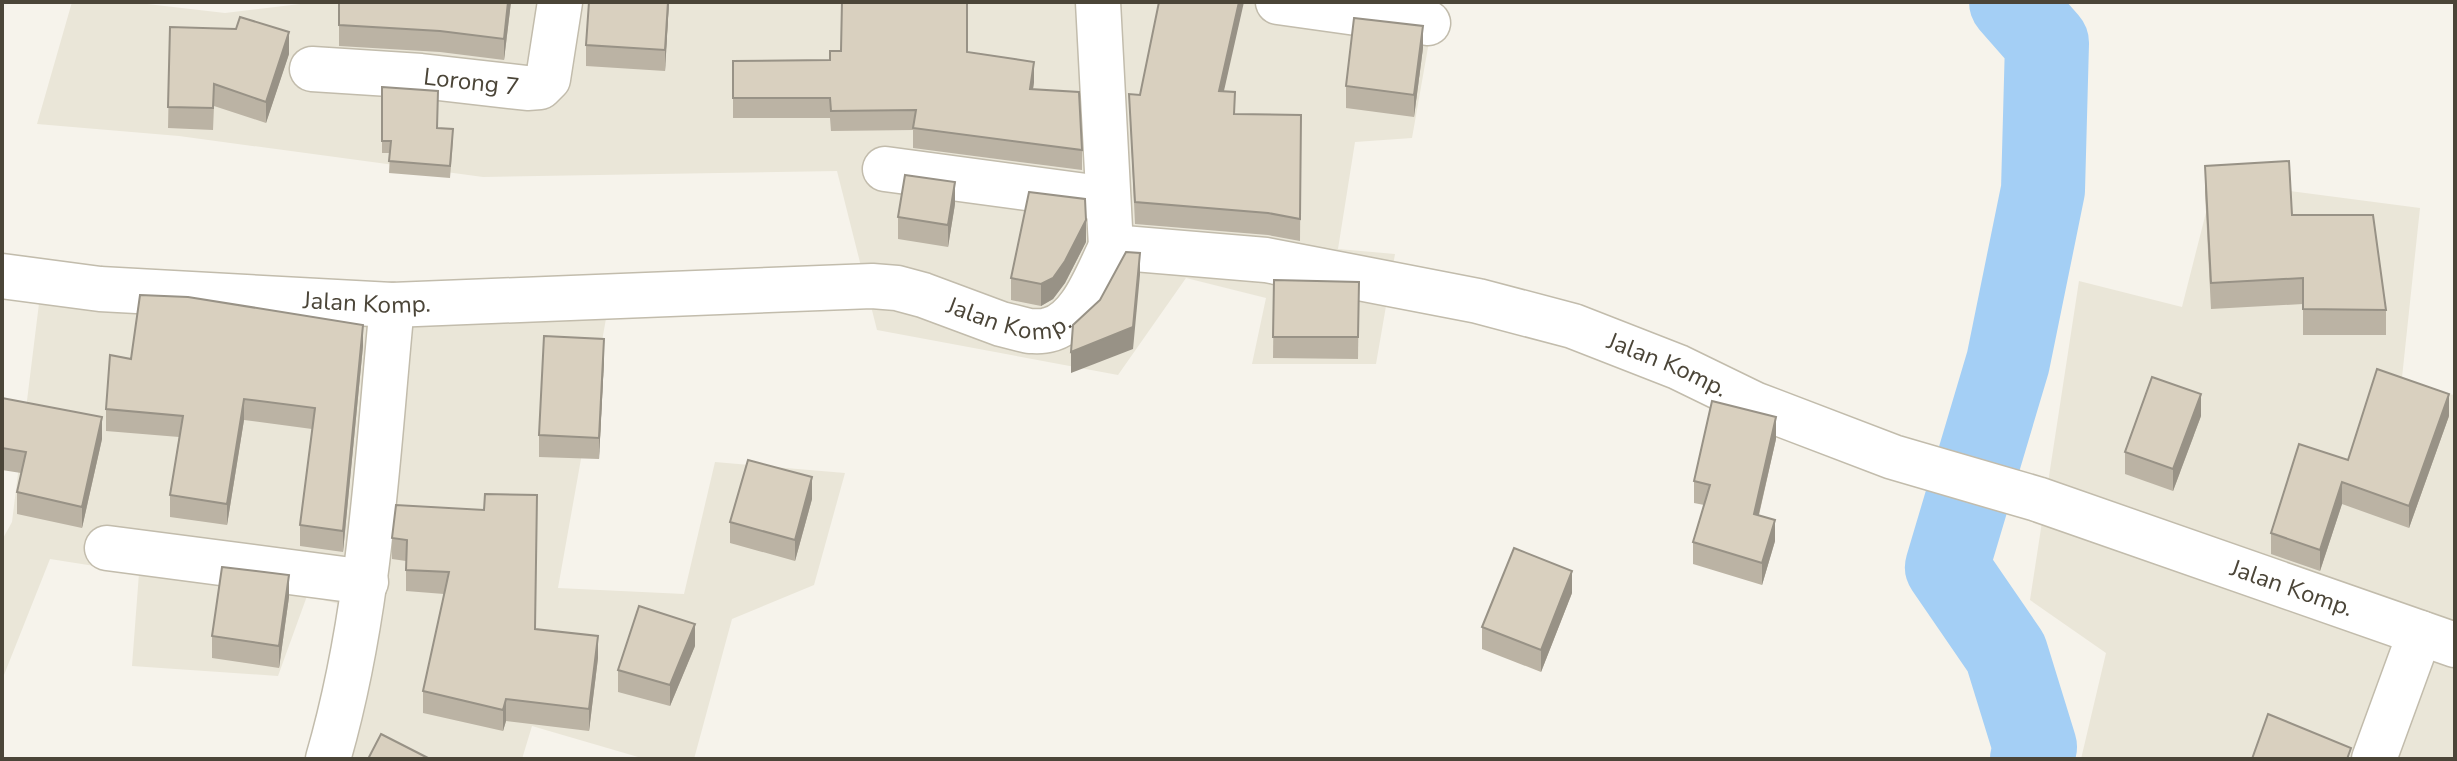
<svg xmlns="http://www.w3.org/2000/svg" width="2457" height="761" font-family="'Nunito Sans',sans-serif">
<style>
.residential{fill:#eae6d8}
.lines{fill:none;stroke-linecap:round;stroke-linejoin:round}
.river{stroke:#a4cff5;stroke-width:84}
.street-casing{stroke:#c2bcac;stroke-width:47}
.street{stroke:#fff;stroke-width:44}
.wall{fill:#bbb3a4}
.shaded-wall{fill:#989286}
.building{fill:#d9d0bf;stroke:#989286;stroke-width:2}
.labels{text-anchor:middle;stroke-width:7;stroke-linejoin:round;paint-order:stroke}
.street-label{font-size:24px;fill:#4b4538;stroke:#fff}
</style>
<rect width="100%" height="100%" fill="#f6f3eb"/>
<g class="residential">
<polygon points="72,2 130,2 225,13 317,2 1436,2 1412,138 1355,142 1338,249 1395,254 1376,364 1252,364 1266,298 1186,278 1118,375 877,330 837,171 483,177 179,136 37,124"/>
<polygon points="2214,181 2420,208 2401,387 2455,395 2455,759 2081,759 2106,653 2030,600 2079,281 2182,307"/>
<polygon points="44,263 607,313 558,588 684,594 715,462 845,473 814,585 732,619 694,759 645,759 532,726 522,759 344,759 371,612 307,596 278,676 132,666 139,573 50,559 2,680 2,540 12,522"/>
</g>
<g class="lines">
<polyline class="river" points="2011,2 2047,43 2043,190 2008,362 1947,567 2006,653 2035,747 2032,759"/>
<g class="street-casing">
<g id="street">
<polyline points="1098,2 1111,247"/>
<polyline points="1278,2 1428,23"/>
<path id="s1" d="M312,69L421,76L527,88L540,87L548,79L560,2"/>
<polyline points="885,169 1108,199"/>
<path id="s2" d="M2,276L100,289L392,305L872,286L897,288L923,295L1001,324L1029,331C1034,331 1042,332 1048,330C1081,323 1097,274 1111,247L1266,260L1478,301L1573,326L1678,367L1754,404L1893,457L2037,499L2455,645"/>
<polyline points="107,548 366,582"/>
<path d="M328,759C371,611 377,458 392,305"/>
<polyline points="2374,759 2420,633"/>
</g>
</g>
<use href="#street" class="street"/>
</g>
<g class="wall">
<polygon points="339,2 511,2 504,60 440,52 339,46"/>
<polygon points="669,2 665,71 586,66 586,45"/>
<polygon points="170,27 289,54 266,123 214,106 213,130 168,128"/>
<polygon points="1423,48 1414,117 1346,108 1346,86"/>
<polygon points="967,52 1034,82 1033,89 1082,150 1082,170 913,148 913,130 831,131 830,118 733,118 733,61 830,60"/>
<polygon points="382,87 453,141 450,178 389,173 390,153 382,153"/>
<polygon points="1224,92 1235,114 1301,115 1300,241 1268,235 1135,224 1129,94 1140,95"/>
<polygon points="2205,166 2292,215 2386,310 2386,335 2303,335 2303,304 2211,309 2205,192"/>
<polygon points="955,204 948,247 898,239 898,217"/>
<polygon points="1086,242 1065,283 1053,299 1041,306 1011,300 1011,278"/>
<polygon points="1274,280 1359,282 1358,359 1273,358"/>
<polygon points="363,346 343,552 300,546 300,525 312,429 244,420 227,525 170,517 170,495 179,437 106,431 106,409 131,359"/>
<polygon points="604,361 599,459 539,457 539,435"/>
<polygon points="2,398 102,439 82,528 17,514 17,492 21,473 2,470"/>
<polygon points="2201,416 2173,491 2125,474 2125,452"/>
<polygon points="2449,416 2409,528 2342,504 2320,571 2271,554 2271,533 2348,460"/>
<polygon points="1776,439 1759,515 1775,541 1762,585 1693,564 1693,542 1704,505 1694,503 1694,481"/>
<polygon points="812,499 795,561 730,543 730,522"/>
<polygon points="396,505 535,629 598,658 589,731 506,721 503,731 423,713 423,691 444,594 406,591 406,561 392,559 392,538"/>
<polygon points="1572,593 1541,672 1482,649 1482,627"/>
<polygon points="289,597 279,668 212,658 212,636"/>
<polygon points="695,646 670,706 618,692 618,670"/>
</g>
<g class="shaded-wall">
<polygon points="508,2 511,2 504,60 504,39"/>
<polygon points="668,2 669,2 665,71 665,50"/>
<polygon points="1239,2 1244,2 1219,113 1219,91"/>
<polygon points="1423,26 1423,48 1414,117 1414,95"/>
<polygon points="289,32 289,54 266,123 266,102"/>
<polygon points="1034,62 1034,82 1030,109 1030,89"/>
<polygon points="955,182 955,204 948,247 948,225"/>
<polygon points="1086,220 1086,242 1065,283 1053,299 1041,306 1041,284"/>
<polygon points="1140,253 1140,275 1133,349 1071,373 1071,352"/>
<polygon points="363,325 363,346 343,552 343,531"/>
<polygon points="604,339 604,361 599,459 599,438"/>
<polygon points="2201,394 2201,416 2173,491 2173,469"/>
<polygon points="2449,394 2449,416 2409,528 2409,506"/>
<polygon points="244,399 244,420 227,525 227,504"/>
<polygon points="102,417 102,439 82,528 82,507"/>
<polygon points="1776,417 1776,439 1754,535 1754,514"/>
<polygon points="812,477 812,499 795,561 795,540"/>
<polygon points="2342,482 2342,504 2320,571 2320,550"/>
<polygon points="1775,520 1775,541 1762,585 1762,563"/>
<polygon points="1572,571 1572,593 1541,672 1541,650"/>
<polygon points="289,575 289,597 279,668 279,646"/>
<polygon points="695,624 695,646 670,706 670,685"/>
<polygon points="598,636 598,658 589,731 589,709"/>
<polygon points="506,699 506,721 503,731 503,710"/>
</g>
<g class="building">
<polygon points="339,2 508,2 504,39 440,31 339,25"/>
<polygon points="589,2 668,2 665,50 586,45"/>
<polygon points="842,2 967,2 967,52 1034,62 1030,89 1079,92 1082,150 913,128 916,110 831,111 830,98 733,98 733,61 830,60 830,51 841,51"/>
<polygon points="1159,2 1239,2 1219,91 1235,92 1234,114 1301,115 1300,219 1268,213 1135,202 1129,94 1140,95"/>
<polygon points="240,17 289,32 266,102 214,84 213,108 168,107 170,27 236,29"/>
<polygon points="1354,18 1423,26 1414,95 1346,86"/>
<polygon points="382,87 438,91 437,128 453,129 450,166 389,161 391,141 382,141"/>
<polygon points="2289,161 2292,215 2373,215 2386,310 2303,309 2303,278 2211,283 2205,166"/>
<polygon points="905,175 955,182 948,225 898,217"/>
<polygon points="1029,192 1085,199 1086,220 1065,261 1053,278 1041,284 1011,278"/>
<polygon points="1126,252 1140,253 1133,327 1071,352 1073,325 1100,300"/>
<polygon points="1274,280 1359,282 1358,337 1273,337"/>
<polygon points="140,295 188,297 363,325 343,531 300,525 315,408 244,399 227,504 170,495 183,416 106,409 110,355 131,359"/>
<polygon points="544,336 604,339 599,438 539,435"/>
<polygon points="2377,369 2449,394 2409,506 2342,482 2320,550 2271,533 2299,444 2348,460"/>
<polygon points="2152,377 2201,394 2173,469 2125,452"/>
<polygon points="2,398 102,417 82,507 17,492 26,452 2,448"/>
<polygon points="1712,401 1776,417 1754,514 1775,520 1762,563 1693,542 1710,485 1694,481"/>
<polygon points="748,460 812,477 795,540 730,522"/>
<polygon points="485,494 537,495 535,629 598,636 589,709 506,699 503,710 423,691 449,572 406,570 407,540 392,538 396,505 484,510"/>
<polygon points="1514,548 1572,571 1541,650 1482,627"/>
<polygon points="222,567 289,575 279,646 212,636"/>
<polygon points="639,606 695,624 670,685 618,670"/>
<polygon points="2268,714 2351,748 2347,759 2252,759"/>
<polygon points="381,734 430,759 368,759"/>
</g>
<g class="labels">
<g class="street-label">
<text dy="8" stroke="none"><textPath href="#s1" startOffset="160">Lorong 7</textPath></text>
<text dy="8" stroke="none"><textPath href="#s2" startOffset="366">Jalan Komp.</textPath></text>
<text dy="8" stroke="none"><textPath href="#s2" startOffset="1014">Jalan Komp.</textPath></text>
<text dy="8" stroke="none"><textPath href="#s2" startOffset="1734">Jalan Komp.</textPath></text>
<text dy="8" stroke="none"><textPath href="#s2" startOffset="2398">Jalan Komp.</textPath></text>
</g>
</g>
<rect width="2457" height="761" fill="none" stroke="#4b4538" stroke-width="8"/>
</svg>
